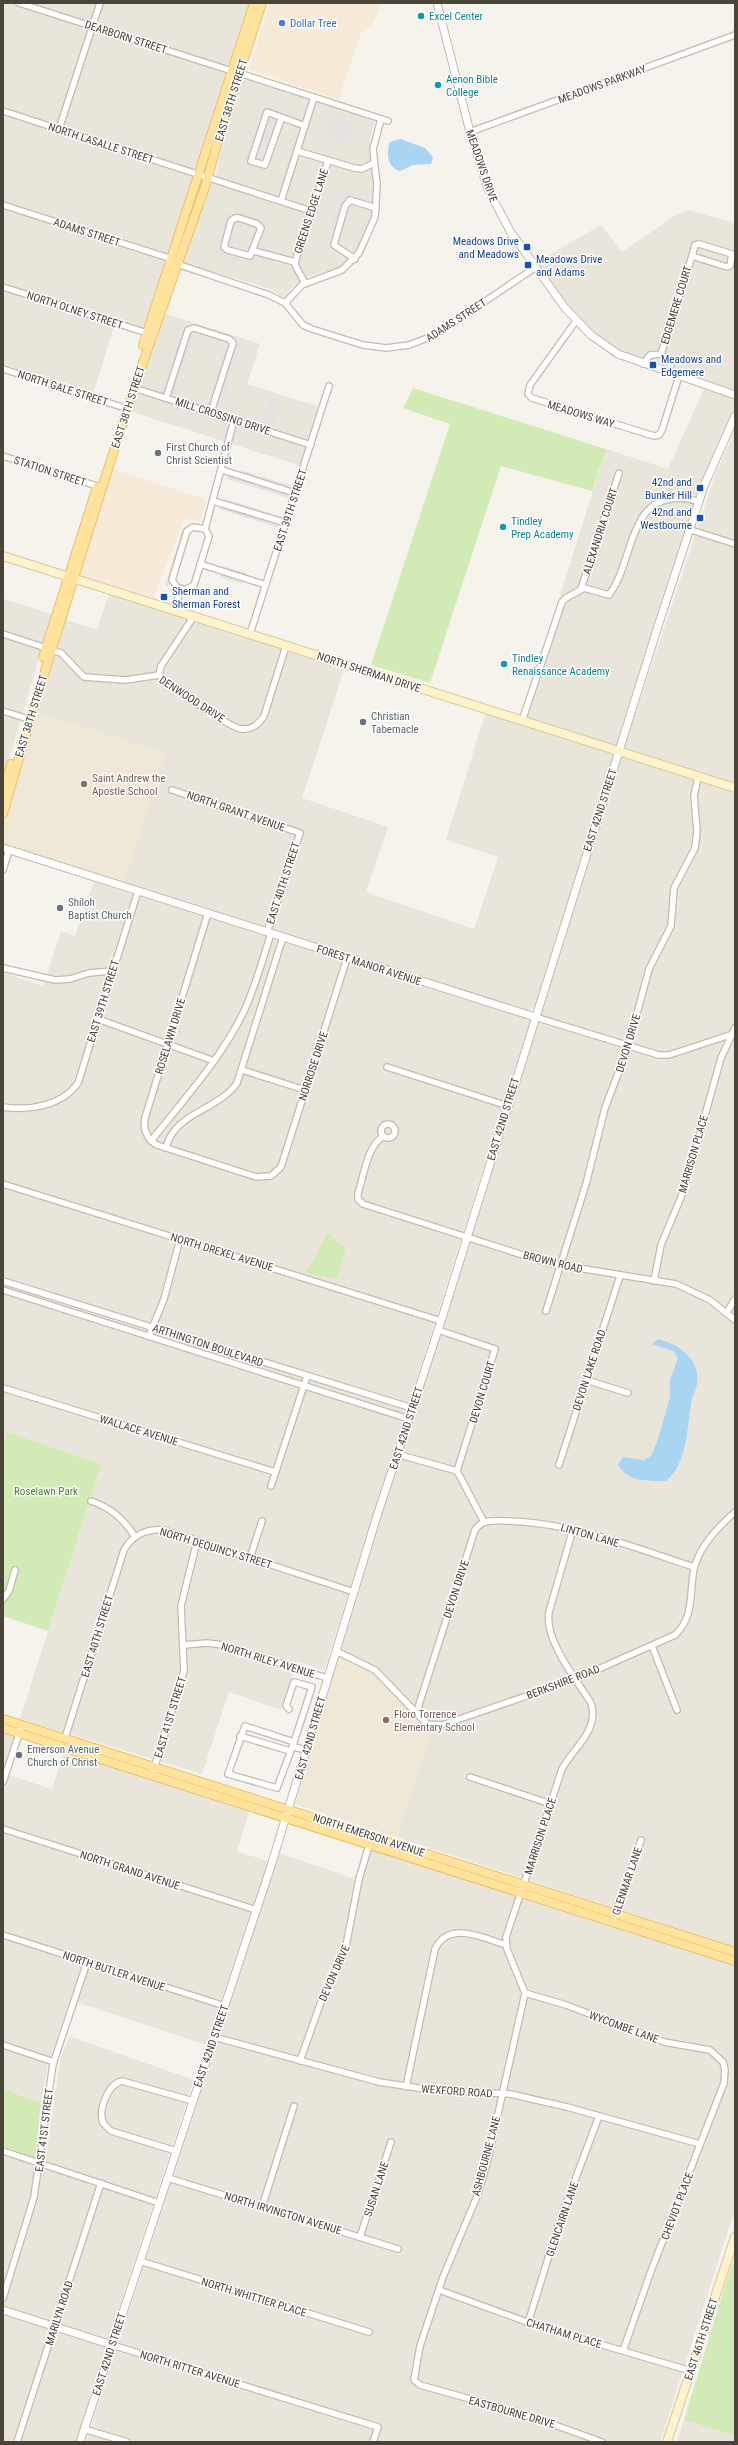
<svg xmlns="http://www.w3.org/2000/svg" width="738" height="2445" font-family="'Roboto Condensed',sans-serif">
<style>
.residential{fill:#eae5da}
.commercial{fill:#f7ead8}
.education{fill:#efe8d6}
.green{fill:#d2eab5}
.parking{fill:#e5e3e0}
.water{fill:#a9d4f2}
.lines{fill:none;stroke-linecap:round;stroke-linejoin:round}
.minor-casing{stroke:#c2bbae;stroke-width:8}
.tertiary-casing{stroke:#c2bbae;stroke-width:9}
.secondary-casing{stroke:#d6c79b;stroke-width:10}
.primary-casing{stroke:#e6c16a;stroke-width:10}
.minor{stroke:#fff;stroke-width:5.5}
.tertiary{stroke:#fff;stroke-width:7}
.secondary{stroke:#fff3cd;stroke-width:8}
.primary{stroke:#ffe39c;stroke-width:8}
.culture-dot{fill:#0f9aa8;stroke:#fff;stroke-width:1.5}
.shop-dot{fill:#3f7fe0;stroke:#fff;stroke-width:1.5}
.transit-dot{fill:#1a4fb4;stroke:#fff;stroke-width:1.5}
.worship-dot{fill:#6b7280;stroke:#fff;stroke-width:1.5}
.education-dot{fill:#8d6e63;stroke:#fff;stroke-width:1.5}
.labels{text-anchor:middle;stroke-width:3;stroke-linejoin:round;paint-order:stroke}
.culture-label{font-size:11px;fill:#0d838f;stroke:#fff;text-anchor:start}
.shop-label{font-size:11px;fill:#366cbe;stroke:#fff;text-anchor:start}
.street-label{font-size:11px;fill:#4b4439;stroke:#fff}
.transit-label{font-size:11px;fill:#164399;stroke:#fff;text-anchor:end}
.worship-label{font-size:11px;fill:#5b616d;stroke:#fff;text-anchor:start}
.education-label{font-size:11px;fill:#785e54;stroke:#fff;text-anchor:start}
.park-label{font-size:11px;fill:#4a7f2a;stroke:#fff}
</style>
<rect width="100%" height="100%" fill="#f6f3ec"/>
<g class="residential">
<polygon points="3,3 253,3 146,330 116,320 93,394 3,364"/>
<polygon points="241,78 374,119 375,121 370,140 375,200 370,221 360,245 345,266 307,277 294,286 284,298 270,289 184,263 182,259 216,175 219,157"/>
<polygon points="688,210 735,223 735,408 703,482 616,746 527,718 554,615 606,449 668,469 703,391 712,384 657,362 619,351 592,333 570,311 537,262 601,225 622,252 676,215"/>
<polygon points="164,313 260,344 247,384 320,407 301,466 132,412"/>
<polygon points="735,430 735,784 624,748 714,478"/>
<polygon points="109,594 345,667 302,798 388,827 366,892 474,929 498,857 446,840 486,711 614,753 535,1006 528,1012 124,884 36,712 66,620 97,630"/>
<polygon points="3,599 52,614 3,780"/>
<polygon points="619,754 735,792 735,1947 396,1837 432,1730 425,1728 356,1663 337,1656"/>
<polygon points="94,882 531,1019 324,1671 297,1661 281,1710 229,1692 202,1774 20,1719 101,1464 7,1432 3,1445 3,973 43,986 61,931 75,936"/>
<polygon points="3,1730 11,1732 14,1737 3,1773 52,1789 65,1749 250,1808 237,1852 269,1861 206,2045 70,2000 48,2064 41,2103 3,2089"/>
<polygon points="365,1848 735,1966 735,2209 660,2442 86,2442 279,1853 355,1879"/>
<polygon points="69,2036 194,2080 109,2339 3,2309 3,2155 44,2169 60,2061"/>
<polygon points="3,2313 108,2347 76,2442 3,2442"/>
<polygon points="684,2420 735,2436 735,2442 677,2442"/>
</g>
<g class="commercial">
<polygon points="270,3 382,3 374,22 360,35 338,100 249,69"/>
<polygon points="112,469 207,500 200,522 185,518 153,598 83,576 82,570"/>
</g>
<g class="education">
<polygon points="36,712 166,753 124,884 3,845 3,815"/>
<polygon points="337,1656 368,1669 425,1728 432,1730 396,1837 295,1804"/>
</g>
<g class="green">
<polygon points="413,388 606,449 592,491 501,466 430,683 371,665 450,424 403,408"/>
<polygon points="327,1233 346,1248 337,1279 306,1273"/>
<polygon points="7,1432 101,1464 48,1631 3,1616 3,1445"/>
<polygon points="3,2089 41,2103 35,2158 3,2146"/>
<polygon points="732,2263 735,2265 735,2436 684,2420"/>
</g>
<g class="parking">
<polygon points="267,106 292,114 289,123 283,122 265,173 247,167 248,163 245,161 262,109 266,110"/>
<polygon points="338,113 345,115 344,120 352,122 351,127 353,128 350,139 345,138 344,142 330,137 331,133 327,132 332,116 336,117"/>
<polygon points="347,192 363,197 360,207 352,205 340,242 336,241 335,243 327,240 341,195 345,196"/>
<polygon points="233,210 266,221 265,225 269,227 263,246 283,253 279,262 274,261 273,264 259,260 263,246 254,243 252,251 248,249 254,231 237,225 231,245 235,246 234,250 255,257 252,266 217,255 218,251 215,250 227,213 232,214"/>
<polygon points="182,329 194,335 174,394 170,394 162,391"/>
<polygon points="233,341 241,344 220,409 208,405 227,345 231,346"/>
<polygon points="270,397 282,401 273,426 262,423"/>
<polygon points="161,400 227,420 226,424 160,403"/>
<polygon points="240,424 303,444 302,448 238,428"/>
<polygon points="240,470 290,485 289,488 292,489 289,498 227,479 230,471 239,474"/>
<polygon points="223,498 283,517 279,528 219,509"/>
<polygon points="183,528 187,529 168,587 165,586"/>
<polygon points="223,566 246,573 242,584 220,577"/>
</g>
<g class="water">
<path d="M400,139L425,148L433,157L431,164L413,165L400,171C387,167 386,153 390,142Z"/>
<path d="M658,1339C686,1346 708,1368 692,1398C687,1424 688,1464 666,1481C648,1481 626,1482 618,1464L623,1457L644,1460L651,1456L657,1442L670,1397V1380L678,1358L673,1351L652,1344Z"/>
</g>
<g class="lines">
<g class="minor-casing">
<g id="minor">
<polyline points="19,3 232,71"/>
<polyline points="239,73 388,121"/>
<polyline points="3,111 311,211"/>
<polyline points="281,119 265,165 251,161 267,112 305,126"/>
<polyline points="59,129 100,3"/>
<polyline points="470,132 735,35"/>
<polyline points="297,151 354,168 362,169 374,163"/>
<polyline points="281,201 314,97"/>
<polyline points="3,205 172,259"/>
<polygon points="239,218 257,224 261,228 250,256 228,250 224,247 231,221 235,218"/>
<polygon points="699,244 732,254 730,266 727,267 692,256 695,245"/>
<polyline points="254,251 295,262"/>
<polyline points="355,259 334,245 345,206 350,200 376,208"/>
<polyline points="177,264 269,295 285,303 303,325 312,329 363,345 386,348 409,345 435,335 536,267"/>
<polyline points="305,283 295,265 296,259 328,161"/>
<polyline points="3,287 147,333"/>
<polyline points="285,303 302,285 342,270 359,253 375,217 377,185 373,149 381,119"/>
<polyline points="576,321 530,385 528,394 532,398 654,436 659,435 662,430 679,376"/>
<polyline points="661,354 692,256"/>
<polyline points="643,364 650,355 661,354 671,363 669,372"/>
<polyline points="3,369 122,407"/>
<polyline points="134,388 311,445"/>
<polyline points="166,398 188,330 194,328 229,339 233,343 211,412"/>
<polyline points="3,456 97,486"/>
<polyline points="222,470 295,493"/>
<polyline points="213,501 286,523"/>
<polygon points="193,527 205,529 209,536 194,585 185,590 177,587 172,580 187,531"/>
<polyline points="205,529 234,420"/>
<polyline points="691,530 735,544"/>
<polyline points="200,564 266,585"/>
<polyline points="581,589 619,473"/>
<polyline points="174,610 181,589"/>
<polyline points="3,634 46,648"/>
<polyline points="250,634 329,386"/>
<polyline points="51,650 61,653 84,677 126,680 159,675"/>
<path d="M159,675C168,685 229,727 241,729C251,730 259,724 264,716L286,646"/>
<polyline points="159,675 161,666 194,616"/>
<polyline points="3,711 25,718"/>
<path d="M522,721L562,602L566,598L584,588L609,595C626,572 627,542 642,518C654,498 679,494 699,502"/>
<polyline points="172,790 300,833 267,932"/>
<polyline points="3,870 9,850"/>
<path d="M208,913L145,1118C143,1130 147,1139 157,1145L256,1177L271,1176L281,1167L347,958"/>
<polyline points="3,968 55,980 70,979 89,973 112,971"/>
<polyline points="535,1017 659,1055 669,1055 733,1034"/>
<polyline points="98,1019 214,1061"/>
<polyline points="387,1067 508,1106"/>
<polyline points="242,1070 305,1090"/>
<path d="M3,1107C29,1111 62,1106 78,1083L138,891"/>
<circle cx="388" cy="1131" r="7"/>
<path d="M384,1136C367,1145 364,1176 358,1193V1199L363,1204L548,1263L676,1284L710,1300L735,1320"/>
<path d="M151,1141C184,1099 222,1058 245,1009C256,984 263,959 271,933"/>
<path d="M166,1148C174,1112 218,1111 237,1083L283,937"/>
<polyline points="3,1184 441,1321"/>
<polyline points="3,1281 412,1408"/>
<polyline points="654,1281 661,1245 684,1190 721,1058 735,1028"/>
<polyline points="3,1290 409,1419"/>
<polyline points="546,1311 586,1184 605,1108 628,1047 649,969 671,926 674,888 695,848 697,831 694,796 698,777"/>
<polyline points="727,1312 735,1299"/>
<polyline points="438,1330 495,1349 457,1471"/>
<polyline points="149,1336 164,1299 180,1239"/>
<polyline points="586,1380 628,1393"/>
<polyline points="3,1388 275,1472"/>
<polyline points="397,1454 457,1471"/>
<polyline points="559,1465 620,1276"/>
<polyline points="457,1471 484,1522"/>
<polyline points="271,1486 307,1376"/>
<path d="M91,1501C111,1508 124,1519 135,1537"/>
<path d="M573,1529L549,1612C544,1640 576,1679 591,1703C600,1730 573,1748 562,1769L506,1937L507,1949L525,1993L487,2163L478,2194L443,2277L420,2346L414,2380L420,2385L524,2414L602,2442"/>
<polyline points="250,1558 262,1521"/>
<polyline points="3,1599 9,1591 15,1570"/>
<polyline points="184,1645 207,1643 223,1645 327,1678"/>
<polyline points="652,1646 677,1710"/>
<path d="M336,1651L375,1670L427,1724L442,1725L576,1679L675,1635C695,1616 689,1593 694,1569C699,1547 719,1526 735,1512"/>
<polyline points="289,1709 286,1706 294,1682 312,1687 294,1742"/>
<path d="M416,1714L475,1530C483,1518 496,1521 508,1521C573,1523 633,1547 694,1567"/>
<polygon points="245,1726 294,1742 277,1788 228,1774"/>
<polyline points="240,1736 290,1751"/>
<path d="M65,1738L124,1550C132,1535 148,1528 164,1530L354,1592"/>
<polyline points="294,1747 306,1750"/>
<polyline points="152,1775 184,1671 181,1606 197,1541"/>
<polyline points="470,1777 551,1804"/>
<polyline points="3,1782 22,1725"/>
<polyline points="3,1829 256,1910"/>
<polyline points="614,1917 641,1840"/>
<polyline points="3,1935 225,2006"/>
<polyline points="525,1993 566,2005 664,2042 710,2050 723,2062 725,2070 724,2083 651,2271 623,2351"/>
<polyline points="214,2037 379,2082 425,2089 510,2094 567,2107 700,2144"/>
<polyline points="3,2045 54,2062"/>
<polyline points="300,2061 322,1999 345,1951 359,1879 370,1842"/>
<path d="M406,2087L435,1949C449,1920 483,1938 506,1945"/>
<polyline points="3,2151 159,2203"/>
<path d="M176,2151L111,2131L103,2123C98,2110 108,2084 122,2081L193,2101"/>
<polyline points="168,2178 398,2249"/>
<polyline points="262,2207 294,2106"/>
<polyline points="360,2237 391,2142"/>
<polyline points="140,2261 369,2332"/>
<polyline points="439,2290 538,2326 691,2371"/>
<polyline points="3,2298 34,2197 53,2064 87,1962"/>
<polyline points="528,2323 560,2220 599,2116"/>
<polyline points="112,2345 378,2427 373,2442"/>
<polyline points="84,2429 127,2442"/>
<polyline points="17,2442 101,2183"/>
</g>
</g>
<g class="tertiary-casing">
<g id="tertiary">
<polyline points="437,3 470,132 488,189 510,231 565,308 591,335 618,354 735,395"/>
<polyline points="3,848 535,1017"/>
<polyline points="3,2310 112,2345"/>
<polyline points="80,2442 271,1866 376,1519 441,1321 659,623 704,486 735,416"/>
</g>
</g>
<g class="secondary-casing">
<g id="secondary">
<polyline points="3,556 735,788"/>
<polyline points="667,2442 735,2237"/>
</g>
</g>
<g class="primary-casing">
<g id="primary">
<polyline points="143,345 254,3"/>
<polyline points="43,657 97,487"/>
<polyline points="3,791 11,764"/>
<polyline points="3,814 31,716 102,488 134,388 206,184 222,126 262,3"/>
<polyline points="3,1719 735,1952"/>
<polyline points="3,1728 735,1961"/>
</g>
</g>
<use href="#minor" class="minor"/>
<use href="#tertiary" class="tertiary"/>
<use href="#secondary" class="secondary"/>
<use href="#primary" class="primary"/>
</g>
<g class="culture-dot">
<circle cx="421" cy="16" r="4"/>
<circle cx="438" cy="85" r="4"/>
<circle cx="503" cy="527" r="4"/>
<circle cx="504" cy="664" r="4"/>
</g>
<circle class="shop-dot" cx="282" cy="23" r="4"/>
<g class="transit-dot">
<rect x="523" y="243" width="8" height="8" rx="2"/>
<rect x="524" y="261" width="8" height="8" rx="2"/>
<rect x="649" y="361" width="8" height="8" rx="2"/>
<rect x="696" y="484" width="8" height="8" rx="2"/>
<rect x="696" y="514" width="8" height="8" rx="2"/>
<rect x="160" y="593" width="8" height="8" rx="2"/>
</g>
<g class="worship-dot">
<circle cx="158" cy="453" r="4"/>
<circle cx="363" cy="722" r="4"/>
<circle cx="60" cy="908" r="4"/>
<circle cx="19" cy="1755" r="4"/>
</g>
<g class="education-dot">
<circle cx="84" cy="784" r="4"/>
<circle cx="386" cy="1720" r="4"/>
</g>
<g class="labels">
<g class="culture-label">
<text x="429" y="20">Excel Center</text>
<text x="446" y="83">Aenon Bible<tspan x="446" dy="13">College</tspan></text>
<text x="511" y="525">Tindley<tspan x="511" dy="13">Prep Academy</tspan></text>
<text x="512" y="662">Tindley<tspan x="512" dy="13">Renaissance Academy</tspan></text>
</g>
<g class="shop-label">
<text x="290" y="27">Dollar Tree</text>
</g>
<g class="street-label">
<text transform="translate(126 37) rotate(18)" y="4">DEARBORN STREET</text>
<text transform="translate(602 84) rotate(-20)" y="4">MEADOWS PARKWAY</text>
<text transform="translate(231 100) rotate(-73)" y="4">EAST 38TH STREET</text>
<text transform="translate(101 143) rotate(18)" y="4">NORTH LASALLE STREET</text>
<text transform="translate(482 166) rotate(71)" y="4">MEADOWS DRIVE</text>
<text transform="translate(311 211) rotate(-72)" y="4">GREENS EDGE LANE</text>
<text transform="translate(87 232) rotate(18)" y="4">ADAMS STREET</text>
<text transform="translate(676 305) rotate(-73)" y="4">EDGEMERE COURT</text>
<text transform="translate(75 310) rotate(18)" y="4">NORTH OLNEY STREET</text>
<text transform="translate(456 320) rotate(-33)" y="4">ADAMS STREET</text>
<text transform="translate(63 388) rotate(18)" y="4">NORTH GALE STREET</text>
<text transform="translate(128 407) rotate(-72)" y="4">EAST 38TH STREET</text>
<text transform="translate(581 414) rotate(17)" y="4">MEADOWS WAY</text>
<text transform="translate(223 416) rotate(18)" y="4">MILL CROSSING DRIVE</text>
<text transform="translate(50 471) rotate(18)" y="4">STATION STREET</text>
<text transform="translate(290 510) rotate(-72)" y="4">EAST 39TH STREET</text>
<text transform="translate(600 531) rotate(-72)" y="4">ALEXANDRIA COURT</text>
<text transform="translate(369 672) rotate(18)" y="4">NORTH SHERMAN DRIVE</text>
<text transform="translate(192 699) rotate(33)" y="4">DENWOOD DRIVE</text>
<text transform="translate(31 716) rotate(-73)" y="4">EAST 38TH STREET</text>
<text transform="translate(600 810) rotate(-72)" y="4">EAST 42ND STREET</text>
<text transform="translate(236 811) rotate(19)" y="4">NORTH GRANT AVENUE</text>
<text transform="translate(283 883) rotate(-72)" y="4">EAST 40TH STREET</text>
<text transform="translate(369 965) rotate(18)" y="4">FOREST MANOR AVENUE</text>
<text transform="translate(103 1001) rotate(-73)" y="4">EAST 39TH STREET</text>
<text transform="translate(170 1036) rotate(-73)" y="4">ROSELAWN DRIVE</text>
<text transform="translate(628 1043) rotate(-73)" y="4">DEVON DRIVE</text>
<text transform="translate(313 1066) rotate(-72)" y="4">NORROSE DRIVE</text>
<text transform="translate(503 1119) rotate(-73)" y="4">EAST 42ND STREET</text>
<text transform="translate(693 1154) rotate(-74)" y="4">MARRISON PLACE</text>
<text transform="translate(222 1252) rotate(17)" y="4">NORTH DREXEL AVENUE</text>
<text transform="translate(553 1262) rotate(14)" y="4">BROWN ROAD</text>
<text transform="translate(208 1345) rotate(18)" y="4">ARTHINGTON BOULEVARD</text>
<text transform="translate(589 1370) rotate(-72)" y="4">DEVON LAKE ROAD</text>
<text transform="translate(482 1392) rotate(-73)" y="4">DEVON COURT</text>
<text transform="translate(406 1428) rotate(-72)" y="4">EAST 42ND STREET</text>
<text transform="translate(139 1430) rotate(17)" y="4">WALLACE AVENUE</text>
<text transform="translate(590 1535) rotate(16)" y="4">LINTON LANE</text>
<text transform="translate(216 1548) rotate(17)" y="4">NORTH DEQUINCY STREET</text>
<text transform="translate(456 1589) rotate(-72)" y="4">DEVON DRIVE</text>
<text transform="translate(97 1636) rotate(-73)" y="4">EAST 40TH STREET</text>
<text transform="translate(268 1660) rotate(17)" y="4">NORTH RILEY AVENUE</text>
<text transform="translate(563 1682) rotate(-21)" y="4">BERKSHIRE ROAD</text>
<text transform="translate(170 1717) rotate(-73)" y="4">EAST 41ST STREET</text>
<text transform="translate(310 1738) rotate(-74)" y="4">EAST 42ND STREET</text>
<text transform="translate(369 1835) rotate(18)" y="4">NORTH EMERSON AVENUE</text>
<text transform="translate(540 1836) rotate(-72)" y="4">MARRISON PLACE</text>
<text transform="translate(130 1870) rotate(18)" y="4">NORTH GRAND AVENUE</text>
<text transform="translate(627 1881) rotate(-71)" y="4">GLENMAR LANE</text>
<text transform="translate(114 1971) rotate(18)" y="4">NORTH BUTLER AVENUE</text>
<text transform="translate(334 1973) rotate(-66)" y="4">DEVON DRIVE</text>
<text transform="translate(624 2027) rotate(20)" y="4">WYCOMBE LANE</text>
<text transform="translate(211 2046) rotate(-71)" y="4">EAST 42ND STREET</text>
<text transform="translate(457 2091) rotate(4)" y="4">WEXFORD ROAD</text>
<text transform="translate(44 2130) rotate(-83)" y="4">EAST 41ST STREET</text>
<text transform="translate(486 2156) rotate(-75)" y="4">ASHBOURNE LANE</text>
<text transform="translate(376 2189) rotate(-72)" y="4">SUSAN LANE</text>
<text transform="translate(677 2206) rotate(-69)" y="4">CHEVIOT PLACE</text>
<text transform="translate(283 2213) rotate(17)" y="4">NORTH IRVINGTON AVENUE</text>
<text transform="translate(562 2219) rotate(-71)" y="4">GLENCAIRN LANE</text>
<text transform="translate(254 2297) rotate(17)" y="4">NORTH WHITTIER PLACE</text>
<text transform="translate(59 2313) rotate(-72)" y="4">MARILYN ROAD</text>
<text transform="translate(564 2333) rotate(17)" y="4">CHATHAM PLACE</text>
<text transform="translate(701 2339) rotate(-72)" y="4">EAST 46TH STREET</text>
<text transform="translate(109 2354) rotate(-72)" y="4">EAST 42ND STREET</text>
<text transform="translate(190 2369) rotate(17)" y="4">NORTH RITTER AVENUE</text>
<text transform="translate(512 2412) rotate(16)" y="4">EASTBOURNE DRIVE</text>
</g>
<g class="transit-label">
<text x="519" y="245">Meadows Drive<tspan x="519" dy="13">and Meadows</tspan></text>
<text x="536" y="263" text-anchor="start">Meadows Drive<tspan x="536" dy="13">and Adams</tspan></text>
<text x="661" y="363" text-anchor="start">Meadows and<tspan x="661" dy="13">Edgemere</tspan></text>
<text x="692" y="486">42nd and<tspan x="692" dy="13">Bunker Hill</tspan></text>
<text x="692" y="516">42nd and<tspan x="692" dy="13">Westbourne</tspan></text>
<text x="172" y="595" text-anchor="start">Sherman and<tspan x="172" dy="13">Sherman Forest</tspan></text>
</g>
<g class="worship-label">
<text x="166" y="451">First Church of<tspan x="166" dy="13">Christ Scientist</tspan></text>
<text x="371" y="720">Christian<tspan x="371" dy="13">Tabernacle</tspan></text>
<text x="68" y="906">Shiloh<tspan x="68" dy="13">Baptist Church</tspan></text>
<text x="27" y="1753">Emerson Avenue<tspan x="27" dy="13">Church of Christ</tspan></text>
</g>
<g class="education-label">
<text x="92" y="782">Saint Andrew the<tspan x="92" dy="13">Apostle School</tspan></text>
<text x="394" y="1718">Floro Torrence<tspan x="394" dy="13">Elementary School</tspan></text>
</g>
<g class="park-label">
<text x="46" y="1495">Roselawn Park</text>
</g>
</g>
<rect width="738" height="2445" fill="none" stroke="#4b4439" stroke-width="8"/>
</svg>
